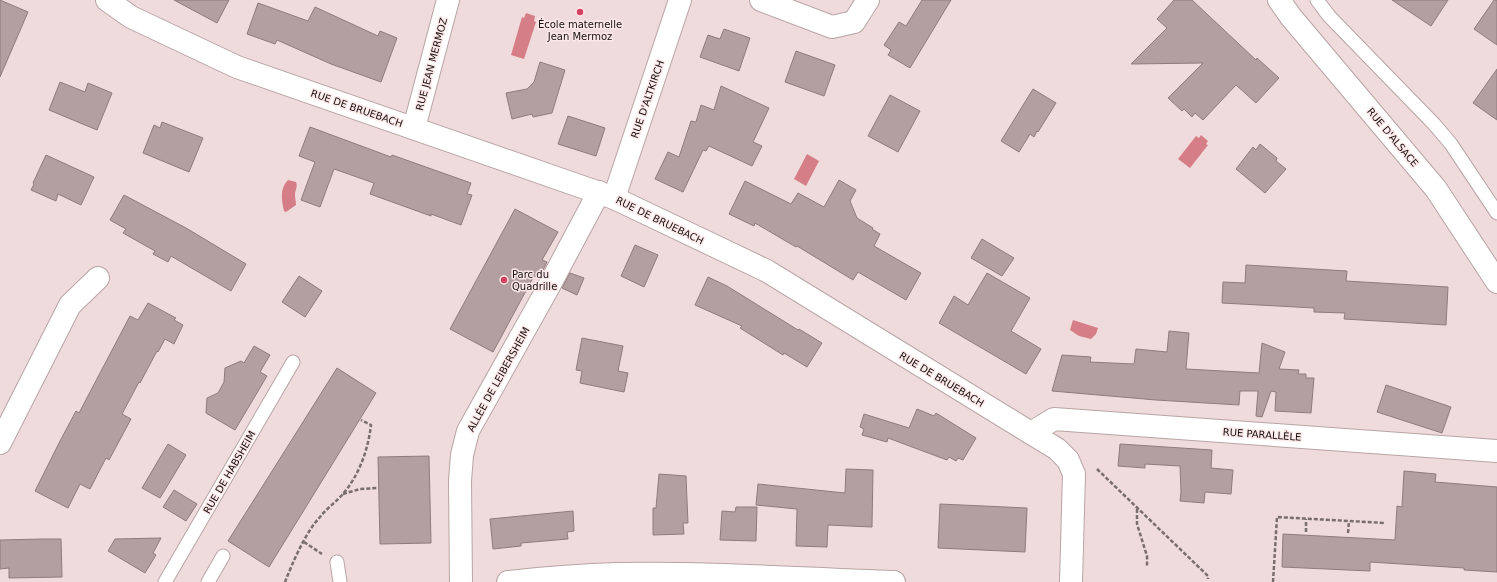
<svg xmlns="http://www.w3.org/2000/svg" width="1497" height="582" font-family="'DejaVu Sans',sans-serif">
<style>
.water{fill:#d57e87}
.building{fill:#b39fa0;stroke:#8e7b7c}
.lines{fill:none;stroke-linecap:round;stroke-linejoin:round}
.lane-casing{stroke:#b8a4a5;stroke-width:15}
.street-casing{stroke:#b8a4a5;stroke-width:24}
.path{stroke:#7a6d6d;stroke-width:2.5;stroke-dasharray:4 2;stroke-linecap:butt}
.lane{stroke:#fff;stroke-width:13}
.street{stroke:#fff;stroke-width:22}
.poi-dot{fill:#d3435f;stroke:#fde8e9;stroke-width:1.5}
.labels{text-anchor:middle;stroke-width:3;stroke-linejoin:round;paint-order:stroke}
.poi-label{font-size:10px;fill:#160f0f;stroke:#fde8e9}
.street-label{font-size:10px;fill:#160f0f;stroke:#fde8e9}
</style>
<rect width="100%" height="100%" fill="#f0dbdc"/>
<g class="water">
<polygon points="526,13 535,16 534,21 536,22 524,59 511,55 522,17 524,18"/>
<polygon points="1201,135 1208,141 1206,144 1208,145 1190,168 1178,159 1196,136 1199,138"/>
<polygon points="807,154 819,161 806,186 794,179"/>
<path d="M288,180L296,182C298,187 295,190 295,195C295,199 296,201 296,205L286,212L284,211C282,201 279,189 288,180Z"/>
<polygon points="1073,320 1098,328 1096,334 1091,339 1079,336 1070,330"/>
</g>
<g class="building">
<polygon points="0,0 28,12 0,77"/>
<polygon points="174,0 229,0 217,23"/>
<polygon points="922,0 951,0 910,68 888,55 891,50 884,45 899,22 906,26"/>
<polygon points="1174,0 1192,0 1256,60 1257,58 1279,78 1256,103 1236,85 1203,120 1195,113 1192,117 1184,109 1182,111 1168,98 1203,63 1131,64 1167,28 1157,19"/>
<polygon points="1392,0 1448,0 1431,26"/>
<polygon points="1494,0 1497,0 1497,45 1474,29"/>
<polygon points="258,3 308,21 315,7 378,36 380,31 397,38 381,82 331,64 277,40 275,44 247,34"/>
<polygon points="724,29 750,38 739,71 700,57 708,35 720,39"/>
<polygon points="796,51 835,65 824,96 785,82"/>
<polygon points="540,62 565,70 552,113 533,117 532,114 512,119 506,93 527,89 534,82"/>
<polygon points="1497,69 1497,120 1473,103"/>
<polygon points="60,82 85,92 88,83 112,93 97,130 49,110"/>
<polygon points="721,86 769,108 753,142 762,146 752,166 709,146 706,151 703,150 683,192 655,179 668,152 679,157 691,121 696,122 701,105 714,110"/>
<polygon points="1033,89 1056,103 1038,132 1037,131 1034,137 1030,134 1019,152 1001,141"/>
<polygon points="890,95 920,111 898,152 868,136"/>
<polygon points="568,116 605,128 596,156 558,144"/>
<polygon points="162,122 203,138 189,172 143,153 154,125 160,128"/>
<polygon points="310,127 391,157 392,155 471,183 467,194 472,195 461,225 431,214 431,216 370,194 374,183 334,169 320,207 301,200 315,162 299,156"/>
<polygon points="1260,144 1277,158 1276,161 1286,169 1265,193 1236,169 1253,147 1256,150"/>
<polygon points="46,155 94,177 81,205 58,194 56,201 31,190 34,184 33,183"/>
<polygon points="839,180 856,190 850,201 857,218 873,228 872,229 880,234 874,246 921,273 906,300 858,272 853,280 797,246 796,247 755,223 754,226 729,214 745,181 791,204 798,193 824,207"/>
<polygon points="124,195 186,228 246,264 231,291 171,256 168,262 153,254 155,251 123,233 126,229 110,220"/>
<polygon points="515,209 558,232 542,260 547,262 539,278 534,276 493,352 450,329"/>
<polygon points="982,239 1014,258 1002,276 971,258"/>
<polygon points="635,245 658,255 644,287 621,276"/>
<polygon points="1246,265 1347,271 1346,281 1448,287 1446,325 1344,319 1345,313 1314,312 1314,308 1222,303 1223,282 1245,283"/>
<polygon points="570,273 584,278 577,295 562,288"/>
<polygon points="987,273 1030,298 1011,331 1041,349 1026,374 939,323 954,296 968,305"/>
<polygon points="299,276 322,291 305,317 282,302"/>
<polygon points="708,277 727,286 798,330 799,329 822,343 807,367 784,353 783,355 740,328 742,326 695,305"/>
<polygon points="148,303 176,318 174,320 183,325 174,344 165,339 158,352 157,351 140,383 139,382 122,414 131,419 109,460 106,458 90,489 80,484 68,508 35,491 59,443 76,411 79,413 130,316 138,320"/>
<polygon points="1169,331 1189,333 1186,369 1259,373 1262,343 1285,352 1279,369 1299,370 1298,374 1306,374 1306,378 1314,378 1311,413 1275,411 1276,392 1271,391 1262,417 1256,416 1258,391 1240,391 1239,405 1156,400 1052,391 1062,355 1091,357 1090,362 1134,364 1136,349 1167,352"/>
<polygon points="582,338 623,346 618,371 628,373 624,392 580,383 582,371 576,370"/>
<polygon points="254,346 270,355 260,372 267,376 235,430 206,413 207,398 218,393 224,382 225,368 241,361 244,363"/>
<polygon points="337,368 376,393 269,567 228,541"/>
<polygon points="1386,385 1451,407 1442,433 1377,412"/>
<polygon points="917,409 934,416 936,413 976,438 963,460 958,458 956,461 949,457 947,460 888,438 887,442 862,435 864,429 860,427 864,414 909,428"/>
<polygon points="168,444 186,455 160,498 142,488"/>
<polygon points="1120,444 1212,450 1211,468 1233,470 1231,494 1205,492 1204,503 1180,501 1181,492 1180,466 1145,464 1145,468 1118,466"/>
<polygon points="429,456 431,543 380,544 378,457"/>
<polygon points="846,469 873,470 872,527 828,525 827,547 796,546 797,509 756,505 758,484 845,493"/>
<polygon points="1404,471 1436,474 1435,482 1497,487 1497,572 1464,570 1464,568 1370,562 1370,571 1282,567 1283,534 1395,540 1397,506 1402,507"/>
<polygon points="659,474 686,476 688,523 683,523 684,534 653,535 653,508 656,508"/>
<polygon points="174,490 197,504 186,521 163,507"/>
<polygon points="940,504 1027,508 1025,552 938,548"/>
<polygon points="736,507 757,507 756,541 720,540 722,511 735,512"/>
<polygon points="573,511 574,531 567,532 568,539 521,543 521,546 493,549 490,519"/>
<polygon points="161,538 153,553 156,555 145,573 108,551 115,539"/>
<polygon points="43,539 61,539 62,577 9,578 9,568 0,569 0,540"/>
</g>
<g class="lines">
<g class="lane-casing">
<g id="lane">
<polyline points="1317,0 1329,16 1434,124 1451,144 1497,213"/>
<polyline points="337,562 340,582"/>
<polyline points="165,582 293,362"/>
<polyline points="208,582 223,556"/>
</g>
</g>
<g class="street-casing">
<g id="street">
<polyline points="107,0 131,17 237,67 614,198 767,271 1057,449 1068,460 1074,474 1071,582"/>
<polyline points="761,0 832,27 854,22 868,0"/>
<polyline points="1279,0 1291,17 1436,189 1497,282"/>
<polyline points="414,128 448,0"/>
<polyline points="614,198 680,0"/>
<polyline points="1031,433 1054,419 1497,451"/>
<polyline points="0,443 70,305 98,278"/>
<polyline points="461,582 460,481 462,455 468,431 548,288 599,192"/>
<path d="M508,582C544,578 580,575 617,574C709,572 802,579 894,582"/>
</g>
</g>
<g class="path">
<polyline points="1097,469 1208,576 1208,579"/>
<polyline points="343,494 360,489 378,488"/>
<polyline points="1137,509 1137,524 1147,556 1147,566"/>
<polyline points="1306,532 1306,519"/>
<polyline points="1348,533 1349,521"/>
<polyline points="304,542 322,554"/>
<path d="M285,582C293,562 305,533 320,517C326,509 335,503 342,495C359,476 368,450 371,425L361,420"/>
<polyline points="1273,582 1277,517 1385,523"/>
</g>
<use href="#lane" class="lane"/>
<use href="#street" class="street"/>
</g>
<g class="poi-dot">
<circle cx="580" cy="12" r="4"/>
<circle cx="504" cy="280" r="4"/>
</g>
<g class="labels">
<g class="poi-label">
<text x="580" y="28">École maternelle<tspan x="580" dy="12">Jean Mermoz</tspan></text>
<text x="512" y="278" text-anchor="start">Parc du<tspan x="512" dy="12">Quadrille</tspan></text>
</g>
<g class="street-label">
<text transform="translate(431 64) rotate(-75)" y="4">RUE JEAN MERMOZ</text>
<text transform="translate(647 99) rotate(-71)" y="4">RUE D'ALTKIRCH</text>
<text transform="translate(357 108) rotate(19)" y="4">RUE DE BRUEBACH</text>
<text transform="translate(1393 137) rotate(50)" y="4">RUE D'ALSACE</text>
<text transform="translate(660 220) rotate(26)" y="4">RUE DE BRUEBACH</text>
<text transform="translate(498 379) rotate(-61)" y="4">ALLÉE DE LEIBERSHEIM</text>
<text transform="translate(942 379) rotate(31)" y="4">RUE DE BRUEBACH</text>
<text transform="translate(1262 434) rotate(4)" y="4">RUE PARALLÈLE</text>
<text transform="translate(229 472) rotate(-60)" y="4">RUE DE HABSHEIM</text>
</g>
</g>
</svg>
